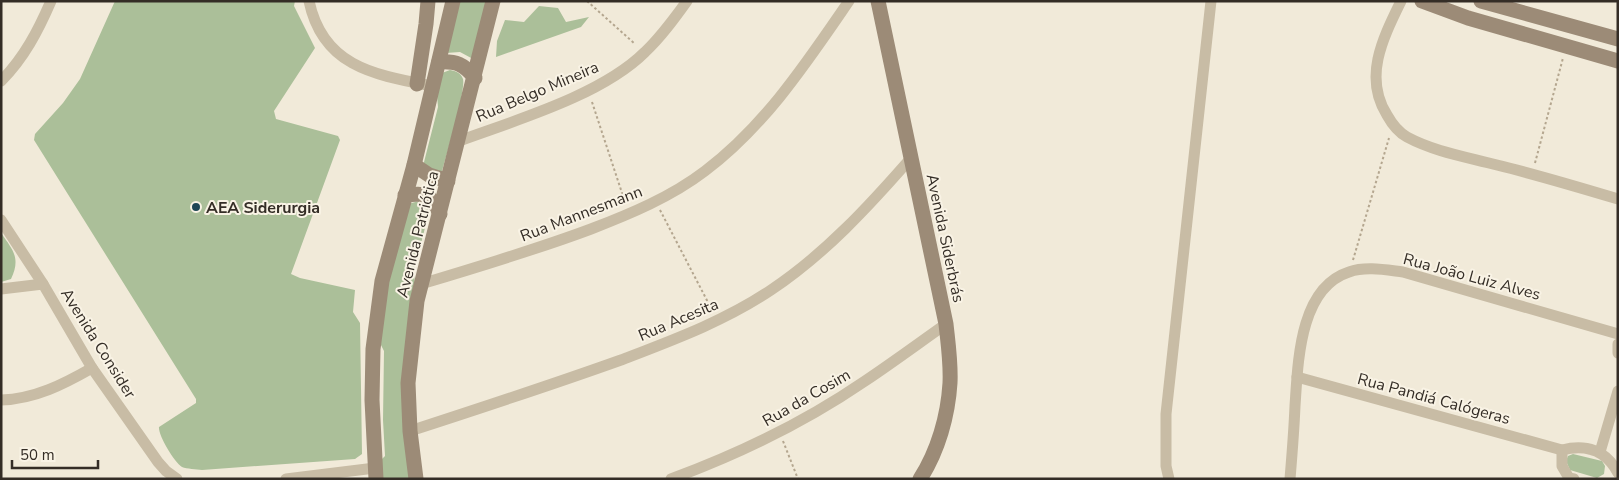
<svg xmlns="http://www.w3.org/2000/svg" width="1619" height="480" font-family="'Nunito Sans',sans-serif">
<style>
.green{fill:#abbf99}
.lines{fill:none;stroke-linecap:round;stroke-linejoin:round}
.path{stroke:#b4a68f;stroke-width:2;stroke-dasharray:2.5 2.5;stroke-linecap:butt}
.street{stroke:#c8bca5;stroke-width:11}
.secondary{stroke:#9c8b77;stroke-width:15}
.poi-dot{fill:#1d4655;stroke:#f9f3e5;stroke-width:2}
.labels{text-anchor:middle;stroke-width:4;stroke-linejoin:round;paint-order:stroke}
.street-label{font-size:16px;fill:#342d26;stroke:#f9f3e5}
.poi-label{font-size:16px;font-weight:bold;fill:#342d26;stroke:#f9f3e5;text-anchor:start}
</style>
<rect width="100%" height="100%" fill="#f1ead9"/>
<g class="green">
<path d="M115,1H295L294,6L315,48L274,111L276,119L338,136L340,140L291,274L300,278L355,290L353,312L360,323L362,454L355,459L202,470C196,469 187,469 182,467C174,462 158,435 159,427L196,403V399L34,140L35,134L63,103L80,79Z"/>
<polygon points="459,1 488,1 473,59 460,52 446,53"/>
<polygon points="539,6 558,8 566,22 589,17 581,27 496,57 497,41 505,20 524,22"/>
<path d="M450,70C456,71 461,73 463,79C466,91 446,156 442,172L423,166L438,107L437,95L442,73Z"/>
<polygon points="419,201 426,205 429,212 414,271 415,285 411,479 383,479 381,460 385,456 383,420 384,351 378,339 384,302 408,204"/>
<path d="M1,233C13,250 21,258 11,279L1,282Z"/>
<polygon points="1573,454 1602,461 1605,466 1604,474 1597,478 1570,470 1566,461 1568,456"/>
</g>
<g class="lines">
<g class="path">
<polyline points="587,1 635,44"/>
<polyline points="592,102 625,202"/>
<polyline points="1535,163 1563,58"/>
<polyline points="660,210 712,310"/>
<polyline points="1353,260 1389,138"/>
<polyline points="783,441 798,479"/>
</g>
<g class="street">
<path d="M309,1C323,67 375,75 432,86"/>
<path d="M1401,1C1383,38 1363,77 1387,115C1392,124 1398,132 1407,137C1435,152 1467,157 1497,165C1538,175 1578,187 1618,199"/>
<path d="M1,81C24,58 38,31 51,1"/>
<path d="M459,141C516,120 602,95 645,52C661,37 674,19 687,1"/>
<polyline points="1,220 43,284 92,368 158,462 166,471 177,479"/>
<path d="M421,284C478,267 535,250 591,229C630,214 671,197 705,171C765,126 807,62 849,1"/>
<polyline points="1,289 43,284"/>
<polyline points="1618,344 1618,353"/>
<path d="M1297,377L1562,450C1586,444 1606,450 1618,473"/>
<path d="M1,400C35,399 64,384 92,368"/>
<path d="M410,431C481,408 551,385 621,360C673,340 725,321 771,290C825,254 869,206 911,158"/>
<polyline points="1562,450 1562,466 1569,478 1574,479"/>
<polyline points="1600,452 1618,391"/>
<polyline points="286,479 375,468"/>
<path d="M671,479C739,454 805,422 865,381C892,363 919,343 946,324"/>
<polyline points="1169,479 1166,466 1166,414 1211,1"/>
<path d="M1290,479C1292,455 1294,430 1295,406C1298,363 1299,288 1349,272C1366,266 1386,270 1403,272L1618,334"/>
</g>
<g class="secondary">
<path d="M878,1L946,324C948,343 951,363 950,383C948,416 938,451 920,479"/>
<polyline points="1422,1 1468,18 1618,61"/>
<polyline points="1481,1 1618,39"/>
<path d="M439,62C456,61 464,64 475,78"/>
<polyline points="417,84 426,24 428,1"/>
<polyline points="414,165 429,175 448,181"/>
<path d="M405,195C426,193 431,193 440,214"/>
<polyline points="376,479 372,400 373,349 382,281 414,165 453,1"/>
<polyline points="416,479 410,431 408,383 417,301 493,1"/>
</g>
</g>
<circle class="poi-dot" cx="196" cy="207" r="5"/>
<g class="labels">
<g class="street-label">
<text transform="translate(537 91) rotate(-23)" y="6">Rua Belgo Mineira</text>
<text transform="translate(581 213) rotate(-21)" y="6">Rua Mannesmann</text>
<text transform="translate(417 234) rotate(-76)" y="6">Avenida Patriótica</text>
<text transform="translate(946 238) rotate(78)" y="6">Avenida Siderbrás</text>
<text transform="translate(1472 276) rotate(15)" y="6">Rua João Luiz Alves</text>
<text transform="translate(678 319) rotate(-23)" y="6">Rua Acesita</text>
<text transform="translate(99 343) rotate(58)" y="6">Avenida Consider</text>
<text transform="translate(806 397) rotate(-30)" y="6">Rua da Cosim</text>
<text transform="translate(1434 398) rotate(15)" y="6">Rua Pandiá Calógeras</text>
</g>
<g class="poi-label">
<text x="206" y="213">AEA Siderurgia</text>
</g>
</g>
<rect width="1619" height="480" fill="none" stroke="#342d26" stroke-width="5"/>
<path d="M12 460v8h86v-8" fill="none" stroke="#342d26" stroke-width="2.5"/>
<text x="20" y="460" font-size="15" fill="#342d26" stroke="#f9f3e5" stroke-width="4" paint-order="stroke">50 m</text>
</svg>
